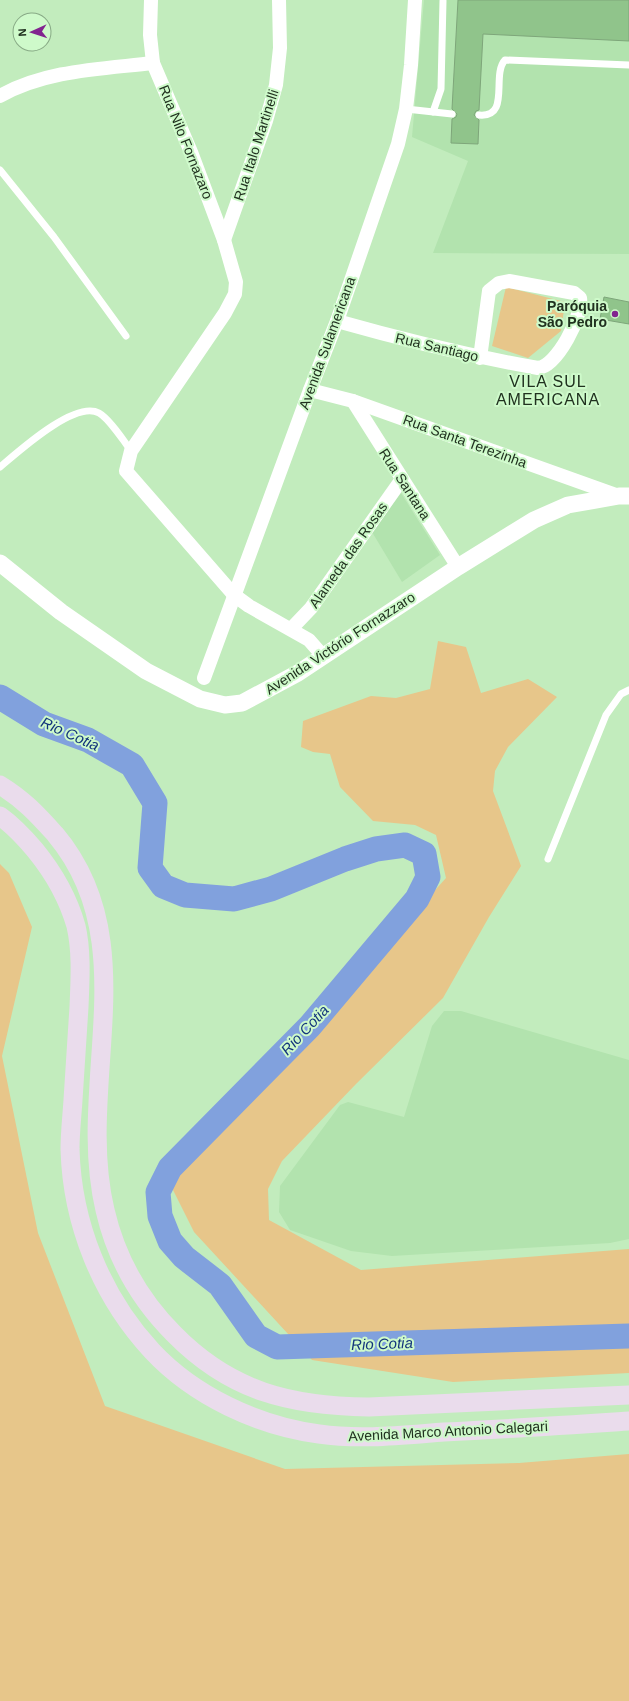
<svg xmlns="http://www.w3.org/2000/svg" width="629" height="1701" font-family="Arial,sans-serif">
<style>
.built{fill:#b2e3ae}
.green{fill:#e7c68a}
.lines{fill:none;stroke-linecap:round;stroke-linejoin:round}
.river{stroke:#81a1dd;stroke-width:25}
.building{fill:#90c48b;stroke:#7ea67a}
.service{stroke:#fff;stroke-width:7}
.minor{stroke:#fff;stroke-width:14}
.tertiary{stroke:#fff;stroke-width:17}
.secondary{stroke:#eadcec;stroke-width:19}
.poi-dot{fill:#82248f;stroke:#cefaca;stroke-width:1.5}
.labels{text-anchor:middle;stroke-width:4;stroke-linejoin:round;paint-order:stroke}
.street-label{font-size:14px;fill:#20311f;stroke:#cefaca}
.poi-label{font-size:14px;font-weight:bold;fill:#20311f;stroke:#cefaca;text-anchor:end}
.water-label{font-size:15px;font-style:italic;fill:#13357c;stroke:#cefaca}
.quarter-label{font-size:16px;letter-spacing:1px;fill:#20311f;stroke:#cefaca}
</style>
<rect width="100%" height="100%" fill="#c2ecbd"/>
<g class="built">
<polygon points="424,0 629,0 629,254 433,253 468,161 412,137"/>
<polygon points="401,493 440,555 402,582 372,532"/>
<polygon points="444,1011 461,1011 629,1060 629,1239 610,1243 392,1256 351,1251 290,1230 279,1212 280,1186 340,1105 348,1102 404,1117 432,1026"/>
</g>
<g class="green">
<polygon points="506,287 565,302 561,331 528,358 492,346"/>
<polygon points="438,641 466,647 481,693 528,679 557,697 508,747 495,771 493,791 521,866 489,917 443,998 356,1084 282,1161 268,1189 269,1220 361,1270 629,1249 629,1373 453,1382 312,1360 194,1232 170,1184 446,878 436,835 415,825 373,821 340,787 330,754 313,752 301,747 303,721 371,696 396,698 430,689"/>
<polygon points="0,864 9,873 32,927 2,1056 38,1233 105,1406 285,1469 519,1463 629,1454 629,1701 0,1701"/>
</g>
<g class="lines">
<polyline class="river" points="0,697 44,724 88,740 132,765 155,803 150,868 163,886 185,895 234,899 271,889 345,859 376,849 405,845 424,854 428,877 417,899 310,1026 170,1168 158,1192 160,1216 170,1241 184,1257 220,1285 256,1336 277,1347 629,1336"/>
</g>
<g class="building">
<polygon points="458,0 629,0 629,41 483,34 479,110 476,111 474,115 479,120 478,144 451,143 452,119 456,117 457,114 452,109"/>
<polygon points="604,297 629,302 629,324 600,319"/>
</g>
<g class="lines">
<g class="service">
<polyline points="406,109 452,114"/>
<polyline points="433,112 441,89 443,1"/>
<path d="M479,115C511,118 491,75 505,60L629,65"/>
<polyline points="0,170 54,237 126,336"/>
<path d="M0,467C19,451 75,400 99,413C108,418 125,442 131,451"/>
<polyline points="548,859 606,715 621,694 629,690"/>
</g>
<g class="minor">
<polyline points="151,0 150,35 153,63 191,152 224,240 236,282 235,294 225,313 131,451 126,471 234,595 249,606 309,640 323,656"/>
<path d="M0,96C46,70 102,69 153,63"/>
<polyline points="224,240 266,121 276,85 280,48 279,0"/>
<path d="M337,321C404,340 470,356 538,368C557,366 583,316 580,298L574,293L509,281L499,283L489,291L480,358"/>
<polyline points="310,390 353,401 619,496"/>
<polyline points="353,401 458,567"/>
<polyline points="291,629 311,608 402,479"/>
<polyline points="204,678 310,390 337,321 398,144 406,109 411,65 415,0"/>
</g>
<polyline class="tertiary" points="0,563 61,612 146,671 200,699 225,705 242,703 298,673 458,567 534,520 568,505 619,496 629,496"/>
<g class="secondary">
<path d="M0,785C23,799 37,814 55,834C147,943 75,1084 105,1210C116,1258 140,1300 174,1334C231,1392 291,1406 369,1407L629,1395"/>
<path d="M0,816C14,826 24,837 35,850C53,872 68,898 76,926C82,952 80,981 79,1007C77,1038 75,1069 73,1100C72,1116 70,1133 70,1149C72,1223 101,1296 152,1351C194,1396 258,1426 319,1434C361,1440 403,1435 444,1432C506,1429 567,1425 629,1421"/>
</g>
</g>
<circle class="poi-dot" cx="615" cy="314" r="4"/>
<g class="labels">
<g class="street-label">
<text transform="translate(186 142) rotate(68)" y="5">Rua Nilo Fornazaro</text>
<text transform="translate(256 145) rotate(-72)" y="5">Rua Italo Martinelli</text>
<text transform="translate(327 343) rotate(-70)" y="5">Avenida Sulamericana</text>
<text transform="translate(437 347) rotate(13)" y="5">Rua Santiago</text>
<text transform="translate(465 441) rotate(20)" y="5">Rua Santa Terezinha</text>
<text transform="translate(405 484) rotate(57)" y="5">Rua Santana</text>
<text transform="translate(348 555) rotate(-55)" y="5">Alameda das Rosas</text>
<text transform="translate(340 643) rotate(-33)" y="5">Avenida Victório Fornazzaro</text>
<text transform="translate(448 1431) rotate(-3)" y="5">Avenida Marco Antonio Calegari</text>
</g>
<g class="poi-label">
<text x="607" y="311">Paróquia<tspan x="607" dy="16">São Pedro</tspan></text>
</g>
<g class="water-label">
<text transform="translate(70 734) rotate(24)" y="5">Rio Cotia</text>
<text transform="translate(305 1030) rotate(-47)" y="5">Rio Cotia</text>
<text transform="translate(382 1344) rotate(-2)" y="5">Rio Cotia</text>
</g>
<g class="quarter-label">
<text x="548" y="387">VILA SUL<tspan x="548" dy="18">AMERICANA</tspan></text>
</g>
</g>
<g transform="translate(32 32) rotate(267)"><circle r="19" fill="#cefaca" stroke="#88aa86"/>
<path d="M0-3L7 15L0 10L-7 15Z" fill="#82248f"/>
<text y="-6" font-size="11" font-weight="bold" text-anchor="middle" fill="#20311f">N</text>
</g>
</svg>
